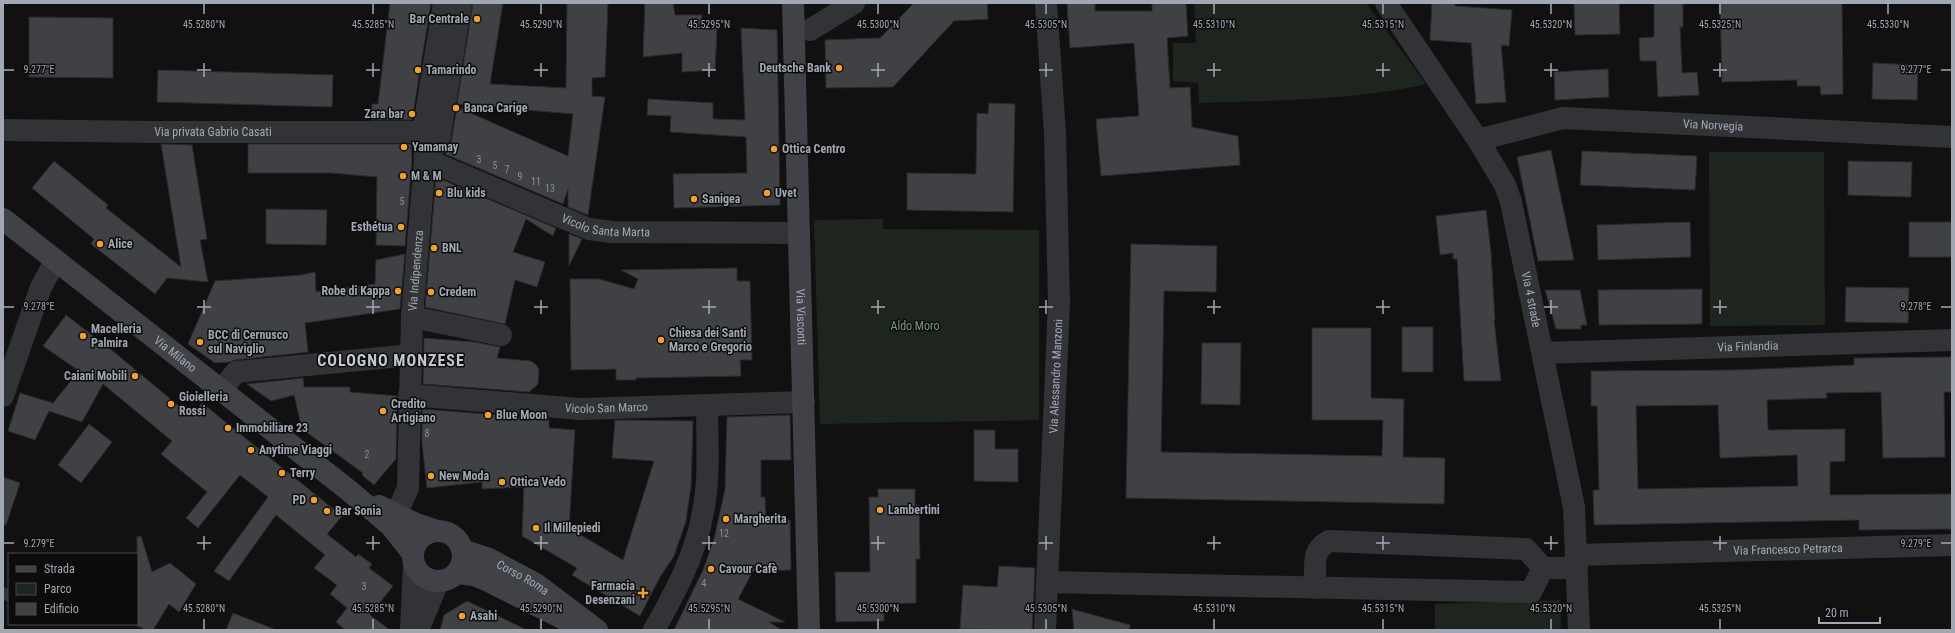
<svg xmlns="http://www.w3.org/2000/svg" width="1955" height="633" font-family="'Roboto Condensed',sans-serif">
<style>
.green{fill:#1d251e}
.building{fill:#404145;stroke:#2b2b2e;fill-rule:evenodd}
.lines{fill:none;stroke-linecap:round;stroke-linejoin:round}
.lane{stroke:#323337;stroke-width:12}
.street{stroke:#323337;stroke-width:22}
.secondary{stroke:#404247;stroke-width:22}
.ticks{fill:none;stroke:#a2a8b3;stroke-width:1.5}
.poi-dot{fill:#eea22d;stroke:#0c0c0d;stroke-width:1.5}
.labels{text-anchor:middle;stroke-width:3;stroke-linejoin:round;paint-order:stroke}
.number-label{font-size:10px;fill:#8a8e98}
.poi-label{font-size:12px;font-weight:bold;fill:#a2a8b3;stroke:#0c0c0d;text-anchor:start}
.street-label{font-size:12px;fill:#a2a8b3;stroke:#0c0c0d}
.park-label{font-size:12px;fill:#799e79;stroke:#0c0c0d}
.district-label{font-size:16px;font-weight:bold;letter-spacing:1px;fill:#c3c7cf;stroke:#0c0c0d}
.ticks-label{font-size:10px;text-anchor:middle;fill:#a2a8b3;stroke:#0c0c0d;stroke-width:3;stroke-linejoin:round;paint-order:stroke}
</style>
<rect width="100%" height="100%" fill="#111112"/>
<g class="green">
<path d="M1194,3H1366L1426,84C1352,101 1275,100 1199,103L1198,83L1173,81V43H1196Z"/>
<polygon points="1709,152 1824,152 1825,325 1710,326"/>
<polygon points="883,219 883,229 1039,230 1039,420 820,424 814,220"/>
<polygon points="1560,600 1561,630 1435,630 1435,604"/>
</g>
<g class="building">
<polygon points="390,3 431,3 412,120 371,120 372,104 378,104"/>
<polygon points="473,3 503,3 490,84 566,88 567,3 608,3 605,77 592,78 592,96 605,97 588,215 568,207 568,189 563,204 445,154 451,143 457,107 568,156 573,114 457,104"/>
<polygon points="645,3 673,3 675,15 702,15 702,27 717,27 715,70 682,72 682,53 643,57"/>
<polygon points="914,3 987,3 988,19 954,21 893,87 826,88 825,40 880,38"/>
<polygon points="1067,3 1095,3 1095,11 1152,11 1152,3 1186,3 1188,36 1167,38 1170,88 1190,87 1192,127 1238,136 1240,165 1101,176 1096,119 1139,116 1134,43 1070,48"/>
<polygon points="1432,3 1455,3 1455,6 1512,10 1509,46 1501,45 1506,102 1476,104 1471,43 1430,40"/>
<polygon points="1574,3 1619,3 1620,34 1575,35"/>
<polygon points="1654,3 1683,3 1683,27 1680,27 1682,73 1697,72 1699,95 1658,97 1656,61 1640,61 1639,38 1654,37"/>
<polygon points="1720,3 1842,3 1843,94 1821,95 1820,86 1797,86 1797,80 1722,82"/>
<polygon points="29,17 113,18 113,78 29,77"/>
<polygon points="741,28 777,30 780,205 674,208 673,174 747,173 746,137 670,132 671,116 647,115 648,99 713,103 713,119 745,120"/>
<polygon points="1873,63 1918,65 1917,100 1872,99"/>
<polygon points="1608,69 1609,97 1555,100 1554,72"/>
<polygon points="158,70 333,75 332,107 157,102"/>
<polygon points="989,103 1015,104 1013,212 907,210 907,173 976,174 977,113 988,114"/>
<polygon points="161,144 192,145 207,239 200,240 208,282 167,278 155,294 91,244 94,239 32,188 54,161 108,205 106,208 181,267"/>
<polygon points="248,144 411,144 412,159 405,246 376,245 377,177 331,173 248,173"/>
<polygon points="1551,150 1574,260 1538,261 1517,157"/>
<polygon points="1582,151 1697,156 1695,190 1580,185"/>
<polygon points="1848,161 1912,162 1911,197 1848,195"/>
<polygon points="436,177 556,228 553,236 526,219 513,252 545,262 537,287 515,280 505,324 425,307"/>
<polygon points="266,209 327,210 326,245 266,244"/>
<polygon points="1486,210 1491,253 1495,320 1494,320 1501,381 1464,381 1457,259 1453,259 1453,253 1440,255 1436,216"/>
<polygon points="1690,222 1691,257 1598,260 1597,225"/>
<rect x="1909" y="222" width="43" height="35"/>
<polygon points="569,234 582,239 569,266"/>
<polygon points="1131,244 1217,246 1216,292 1164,291 1161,452 1382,456 1383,420 1312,420 1312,328 1371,328 1371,398 1404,399 1403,457 1445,458 1444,504 1126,498"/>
<polygon points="405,254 400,309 305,323 308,352 235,360 229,362 215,363 188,344 215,281 302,275 315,272 316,292 375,284 376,260"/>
<polygon points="737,268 737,281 750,281 752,360 740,360 741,376 636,378 636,380 616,380 616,369 571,370 570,279 599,279 634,289 638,279 621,270"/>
<polygon points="1846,287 1909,288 1908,323 1845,322"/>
<polygon points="1702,289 1702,324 1599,325 1598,290"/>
<polygon points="1545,290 1580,290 1587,325 1581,325 1581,329 1556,329"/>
<polygon points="66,315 114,352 192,417 202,403 342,516 327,534 356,557 358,554 372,564 369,568 393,586 370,615 390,630 345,630 336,622 347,608 330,594 337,585 314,568 325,555 276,515 229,581 214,571 268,497 240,475 198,528 186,518 207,492 161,454 172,441 103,384 82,422 49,411 35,440 8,431 20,393 53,403 79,371 43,346"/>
<rect x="1402" y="327" width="31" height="45"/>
<polygon points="424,338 474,342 500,347 497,358 531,361 536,365 539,369 538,384 529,392 423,384"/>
<polygon points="1202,343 1241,343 1240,405 1201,404"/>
<path d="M1952,357V392H1944L1945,457L1883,458L1881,392L1826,393L1827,398L1767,400L1768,430L1845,429V461L1830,462V495L1952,494V529L1859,530V520L1594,525L1593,490H1599L1597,406H1591V371L1736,370L1854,365V358ZM1718,405L1720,458L1797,455L1798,486L1638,489L1636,406Z"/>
<polygon points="303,378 304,387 350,387 350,392 397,396 396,459 374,485 362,475 363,473 302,429 294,395 271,401 247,384"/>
<polygon points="422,409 549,419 549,428 575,430 569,528 623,560 654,461 612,458 615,420 693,421 691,487 686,521 674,556 660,577 640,616 572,575 577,568 522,536 524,487 482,489 482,482 427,488 422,443"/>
<polygon points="790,415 791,460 761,460 761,497 765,497 766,520 790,520 791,570 753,571 738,599 785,622 769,622 782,630 674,630 703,570 714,539 725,489 727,417"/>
<polygon points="89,424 112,442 81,483 58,465"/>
<polygon points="974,430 995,430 995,449 1018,449 1018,482 974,481"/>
<polygon points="3,477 20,483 6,525 3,525"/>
<polygon points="878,489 915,489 915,505 919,505 920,559 916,559 916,603 884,604 884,621 836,622 835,572 870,572 869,497 878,497"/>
<polygon points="141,536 152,572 170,563 196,584 179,612 169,604 153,630 147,630 137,626 137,537"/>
<polygon points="999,566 1035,568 1032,630 960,629 963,585 997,587"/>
<polygon points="467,601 527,630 440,630 444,615"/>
<polygon points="1072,609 1130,625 1129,630 1074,630"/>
<polygon points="233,613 274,629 274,630 226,630"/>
</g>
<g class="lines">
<polyline class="lane" points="3,593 9,596"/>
<g class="street">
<path id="s1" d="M444,3L423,132L425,159L589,229L612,232L799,233"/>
<path id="s2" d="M1386,3L1478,140L1505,185L1511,202L1574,507L1579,630"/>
<polyline points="810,30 854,3"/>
<path id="s3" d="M3,130L154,132H423"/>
<path id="s4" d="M1478,140L1563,118L1952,137"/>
<polyline points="412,317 501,335"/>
<path id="s5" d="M1543,353L1952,340"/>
<polyline points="221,390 236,372 411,355"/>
<path id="s6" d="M409,395L581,409L804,402"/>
<polyline points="3,396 41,287 56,260"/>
<path id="s7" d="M396,515L408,488L412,317L425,159L439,141L461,3"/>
<path id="s8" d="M1577,555L1952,545"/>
<polyline points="1047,582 1531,592 1543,568"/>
<path d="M1315,588C1316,569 1310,550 1329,541L1526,549L1543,568H1577"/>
<polyline points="411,630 414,564"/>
<polyline points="418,630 438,582"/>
<path d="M654,630C675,593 696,554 703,512C710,477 707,441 707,405"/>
<path id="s9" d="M1045,630L1059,303L1055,133L1046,3"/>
</g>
<g class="secondary">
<path id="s10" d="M793,3L809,630"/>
<path id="s11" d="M3,219L347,489L390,525L413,554"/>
<polyline points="379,506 416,524 437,531"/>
<circle cx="438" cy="556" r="25"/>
<path id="s12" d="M462,550L489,559L536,584L597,630"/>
<polyline points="457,573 474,575 484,579 574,624"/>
</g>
</g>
<path class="ticks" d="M204,4V14M373,4V14M541,4V14M709,4V14M878,4V14M1046,4V14M1214,4V14M1383,4V14M1551,4V14M1720,4V14M1888,4V14M204,63V77M373,63V77M541,63V77M709,63V77M878,63V77M1046,63V77M1214,63V77M1383,63V77M1551,63V77M1720,63V77M4,70H14M197,70H211M366,70H380M534,70H548M702,70H716M871,70H885M1039,70H1053M1207,70H1221M1376,70H1390M1544,70H1558M1713,70H1727M1941,70H1951M204,300V314M373,300V314M541,300V314M709,300V314M878,300V314M1046,300V314M1214,300V314M1383,300V314M1551,300V314M1720,300V314M4,307H14M197,307H211M366,307H380M534,307H548M702,307H716M871,307H885M1039,307H1053M1207,307H1221M1376,307H1390M1544,307H1558M1713,307H1727M1941,307H1951M204,536V550M373,536V550M541,536V550M709,536V550M878,536V550M1046,536V550M1214,536V550M1383,536V550M1551,536V550M1720,536V550M4,543H14M197,543H211M366,543H380M534,543H548M702,543H716M871,543H885M1039,543H1053M1207,543H1221M1376,543H1390M1544,543H1558M1713,543H1727M1941,543H1951M204,619V629M373,619V629M541,619V629M709,619V629M878,619V629M1046,619V629M1214,619V629M1383,619V629M1551,619V629M1720,619V629"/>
<g class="poi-dot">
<circle cx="477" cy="19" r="4"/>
<circle cx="839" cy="68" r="4"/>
<circle cx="418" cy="70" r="4"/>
<circle cx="456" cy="108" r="4"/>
<circle cx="412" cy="114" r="4"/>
<circle cx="404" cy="147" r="4"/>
<circle cx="774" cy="149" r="4"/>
<circle cx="403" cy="176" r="4"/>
<circle cx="439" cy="193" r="4"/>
<circle cx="767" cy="193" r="4"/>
<circle cx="694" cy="199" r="4"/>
<circle cx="401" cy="227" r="4"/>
<circle cx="100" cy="244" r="4"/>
<circle cx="434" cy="248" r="4"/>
<circle cx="398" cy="291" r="4"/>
<circle cx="431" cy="292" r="4"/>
<circle cx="83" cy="336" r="4"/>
<circle cx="661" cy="340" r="4"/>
<circle cx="200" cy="342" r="4"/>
<circle cx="135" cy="376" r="4"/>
<circle cx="171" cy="404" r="4"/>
<circle cx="383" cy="411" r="4"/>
<circle cx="488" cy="415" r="4"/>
<circle cx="228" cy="428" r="4"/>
<circle cx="251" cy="450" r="4"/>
<circle cx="282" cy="473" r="4"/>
<circle cx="431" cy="476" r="4"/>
<circle cx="502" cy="482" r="4"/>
<circle cx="314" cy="500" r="4"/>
<circle cx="880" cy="510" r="4"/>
<circle cx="327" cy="511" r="4"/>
<circle cx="726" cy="519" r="4"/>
<circle cx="536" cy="528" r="4"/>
<circle cx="711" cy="569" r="4"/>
<path d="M641 587h4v4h4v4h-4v4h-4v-4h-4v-4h4z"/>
<circle cx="462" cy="616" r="4"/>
</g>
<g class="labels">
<g class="number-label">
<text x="479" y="163">3</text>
<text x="495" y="169">5</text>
<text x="507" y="173">7</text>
<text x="520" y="180">9</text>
<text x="536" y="185">11</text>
<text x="550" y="192">13</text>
<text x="402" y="205">5</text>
<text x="427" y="437">8</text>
<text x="367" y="458">2</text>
<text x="724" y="537">12</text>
<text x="704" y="587">4</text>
<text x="364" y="590">3</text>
</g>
<g class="poi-label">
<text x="469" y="23" text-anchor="end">Bar Centrale</text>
<text x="831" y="72" text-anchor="end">Deutsche Bank</text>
<text x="426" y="74">Tamarindo</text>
<text x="464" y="112">Banca Carige</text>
<text x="404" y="118" text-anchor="end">Zara bar</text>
<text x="412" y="151">Yamamay</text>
<text x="782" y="153">Ottica Centro</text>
<text x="411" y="180">M &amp; M</text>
<text x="447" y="197">Blu kids</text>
<text x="775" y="197">Uvet</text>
<text x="702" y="203">Sanigea</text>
<text x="393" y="231" text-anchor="end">Esthétua</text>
<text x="108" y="248">Alice</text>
<text x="442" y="252">BNL</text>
<text x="390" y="295" text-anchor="end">Robe di Kappa</text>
<text x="439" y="296">Credem</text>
<text x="91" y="333">Macelleria<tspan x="91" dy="14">Palmira</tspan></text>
<text x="669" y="337">Chiesa dei Santi<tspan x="669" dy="14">Marco e Gregorio</tspan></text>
<text x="208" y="339">BCC di Cernusco<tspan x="208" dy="14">sul Naviglio</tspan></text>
<text x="127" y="380" text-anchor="end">Caiani Mobili</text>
<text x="179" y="401">Gioielleria<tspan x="179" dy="14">Rossi</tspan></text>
<text x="391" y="408">Credito<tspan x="391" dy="14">Artigiano</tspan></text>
<text x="496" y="419">Blue Moon</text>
<text x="236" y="432">Immobiliare 23</text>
<text x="259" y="454">Anytime Viaggi</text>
<text x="290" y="477">Terry</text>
<text x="439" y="480">New Moda</text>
<text x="510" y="486">Ottica Vedo</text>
<text x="306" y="504" text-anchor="end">PD</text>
<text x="888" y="514">Lambertini</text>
<text x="335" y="515">Bar Sonia</text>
<text x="734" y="523">Margherita</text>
<text x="544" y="532">Il Millepiedi</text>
<text x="719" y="573">Cavour Cafè</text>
<text x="635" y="590" text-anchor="end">Farmacia<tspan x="635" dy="14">Desenzani</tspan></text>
<text x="470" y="620">Asahi</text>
</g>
<g class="street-label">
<text dy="4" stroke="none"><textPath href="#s4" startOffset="238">Via Norvegia</textPath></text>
<text dy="4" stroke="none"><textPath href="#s3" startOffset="210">Via privata Gabrio Casati</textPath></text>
<text dy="4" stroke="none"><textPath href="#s1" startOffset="352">Vicolo Santa Marta</textPath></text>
<text dy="4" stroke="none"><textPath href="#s7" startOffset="247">Via Indipendenza</textPath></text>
<text dy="4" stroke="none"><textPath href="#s2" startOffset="335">Via 4 strade</textPath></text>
<text dy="4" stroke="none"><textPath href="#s10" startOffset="314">Via Visconti</textPath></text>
<text dy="4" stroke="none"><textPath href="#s5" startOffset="205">Via Finlandia</textPath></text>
<text dy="4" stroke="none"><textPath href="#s11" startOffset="219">Via Milano</textPath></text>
<text dy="4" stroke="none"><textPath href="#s9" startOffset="254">Via Alessandro Manzoni</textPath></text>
<text dy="4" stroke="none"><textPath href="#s6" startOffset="198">Vicolo San Marco</textPath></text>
<text dy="4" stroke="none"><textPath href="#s8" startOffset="211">Via Francesco Petrarca</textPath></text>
<text dy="4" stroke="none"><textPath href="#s12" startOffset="67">Corso Roma</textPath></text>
</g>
<g class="park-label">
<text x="915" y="330">Aldo Moro</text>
</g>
<g class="district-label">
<text x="391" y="366">COLOGNO MONZESE</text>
</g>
</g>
<g class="ticks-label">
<text x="204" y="28">45.5280°N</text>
<text x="373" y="28">45.5285°N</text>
<text x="541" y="28">45.5290°N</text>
<text x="709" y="28">45.5295°N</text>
<text x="878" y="28">45.5300°N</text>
<text x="1046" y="28">45.5305°N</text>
<text x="1214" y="28">45.5310°N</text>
<text x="1383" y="28">45.5315°N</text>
<text x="1551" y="28">45.5320°N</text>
<text x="1720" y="28">45.5325°N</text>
<text x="1888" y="28">45.5330°N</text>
<text x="1916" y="73">9.277°E</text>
<text x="39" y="73">9.277°E</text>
<text x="1916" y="310">9.278°E</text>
<text x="39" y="310">9.278°E</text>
<text x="1916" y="547">9.279°E</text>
<text x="39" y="547">9.279°E</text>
<text x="204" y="612">45.5280°N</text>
<text x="373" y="612">45.5285°N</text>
<text x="541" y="612">45.5290°N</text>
<text x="709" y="612">45.5295°N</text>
<text x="878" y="612">45.5300°N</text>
<text x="1046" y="612">45.5305°N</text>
<text x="1214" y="612">45.5310°N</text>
<text x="1383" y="612">45.5315°N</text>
<text x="1551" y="612">45.5320°N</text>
<text x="1720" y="612">45.5325°N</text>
</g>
<rect width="1955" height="633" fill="none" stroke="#a2a8b3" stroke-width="8"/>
<rect x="8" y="553" width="130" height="72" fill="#0c0c0d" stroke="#484a4f"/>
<rect x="16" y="566" width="20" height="6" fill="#404247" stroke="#484a4f"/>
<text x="44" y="573" font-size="12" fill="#a2a8b3">Strada</text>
<rect x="16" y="583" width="20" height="12" fill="#1d251e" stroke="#484a4f"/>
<text x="44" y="593" font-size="12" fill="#a2a8b3">Parco</text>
<rect x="16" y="603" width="20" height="12" fill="#404145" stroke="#484a4f"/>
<text x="44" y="613" font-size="12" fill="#a2a8b3">Edificio</text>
<path d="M1819 617v6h61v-6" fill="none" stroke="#a2a8b3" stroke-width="2"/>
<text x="1825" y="617" font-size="12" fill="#a2a8b3" stroke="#0c0c0d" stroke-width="3" paint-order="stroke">20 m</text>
</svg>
